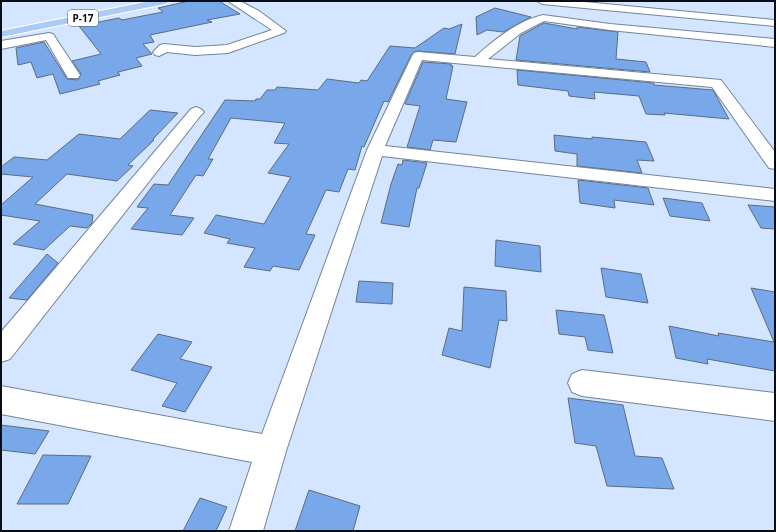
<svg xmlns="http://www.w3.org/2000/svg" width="776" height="532" font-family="'Noto Sans',sans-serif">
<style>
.building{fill:#79a8ea;stroke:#5b6b80}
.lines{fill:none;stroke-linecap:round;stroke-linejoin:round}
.minor-casing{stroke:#74849a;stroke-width:2}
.primary-casing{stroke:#fff;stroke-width:2}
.minor{fill:#fff;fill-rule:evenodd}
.primary{fill:#abcaf6;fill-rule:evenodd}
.labels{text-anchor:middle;stroke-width:3;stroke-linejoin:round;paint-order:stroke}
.shield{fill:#fff;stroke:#52565b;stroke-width:1}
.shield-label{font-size:10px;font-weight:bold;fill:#080d15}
</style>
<rect width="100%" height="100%" fill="#d4e6ff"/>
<g class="building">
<polygon points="189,1 219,1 240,14 207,20 212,22 150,35 154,42 143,44 152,54 136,58 142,66 118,72 120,75 98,81 100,84 60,94 53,74 37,78 31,62 18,65 16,48 44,42 67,79 78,80 81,74 72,61 101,54 79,26 119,18 122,20 163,12 158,8"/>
<polygon points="495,8 531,17 503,32 487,30 477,35 476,17"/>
<polygon points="544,23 577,29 577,27 618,32 616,59 646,62 650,72 516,60 520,36"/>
<polygon points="462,24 455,54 418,51 414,52 411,55 388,102 384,101 364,147 362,146 355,170 348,169 339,192 326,190 306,234 315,235 299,270 273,266 270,271 244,267 255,248 227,243 230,239 204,233 216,215 264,224 291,177 268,173 289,144 274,143 285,123 231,118 208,159 213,159 203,176 196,175 170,215 194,218 182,235 131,229 148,208 137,207 154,184 168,185 225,100 255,101 256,99 260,99 267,90 275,90 277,87 318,90 327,79 359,83 361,80 367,81 390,46 415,48 444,28 449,29"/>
<polygon points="423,62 451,64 451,66 453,66 446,99 467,102 456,142 433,140 430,150 407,147 420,106 405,104"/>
<polygon points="517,70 654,83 654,85 713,90 729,119 664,113 665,115 646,114 639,96 594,92 595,99 569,96 568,91 518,85"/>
<polygon points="150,110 178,113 153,139 154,140 128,165 133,166 117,181 67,174 35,204 93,215 92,223 87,228 70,226 44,250 13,244 40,221 1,215 1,205 33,177 1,174 1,167 14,157 47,160 79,134 120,139"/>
<polygon points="554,135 592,139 592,137 646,142 654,161 637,160 642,173 577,166 577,154 555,151"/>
<polygon points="403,160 427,163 419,188 417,188 409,227 381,223 391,184 398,164 402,165"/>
<polygon points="578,180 648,188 654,205 614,200 615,208 580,203"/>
<polygon points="663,198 702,203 710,221 670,216"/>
<polygon points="748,205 775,207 775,229 761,228"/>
<polygon points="496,240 540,246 541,272 495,266"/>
<polygon points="47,254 58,263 27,300 9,298"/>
<polygon points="601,268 641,274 648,303 606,297"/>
<polygon points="359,281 393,283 392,304 356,302"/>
<polygon points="464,287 506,291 507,321 499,320 490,368 442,355 449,328 462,331"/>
<polygon points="751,288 775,292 775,371 707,359 708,364 676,358 669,326 719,336 718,333 774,342"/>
<polygon points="556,310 604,315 613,353 588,350 585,337 559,334"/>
<polygon points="158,334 192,342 180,359 212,367 185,412 162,406 177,383 131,370"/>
<polygon points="568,398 623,405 635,456 662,458 674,489 607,486 596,446 575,443"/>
<polygon points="1,425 49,431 35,454 1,450"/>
<polygon points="43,455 91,456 68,504 17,504"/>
<polygon points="309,490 360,506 353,531 295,531"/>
<polygon points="200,498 227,507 216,531 183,531"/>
</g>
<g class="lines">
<g class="minor-casing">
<g id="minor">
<polygon points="228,1 240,1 259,11 286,31 284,33 228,53 195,55 167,52 159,56 155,55 153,52 160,45 164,44 195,47 227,45 272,30"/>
<polygon points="537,1 574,1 775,20 775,26 542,4"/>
<path d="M543,15L610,24L775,39V47L610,30L544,21L521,33L488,59L721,80L775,152V169L769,168L712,87L422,60L385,146L775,189V201L382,156L286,451L263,531H229L252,462L1,414V386L262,434L367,150L412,56L414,53L418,52L475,57C494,40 517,21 543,15Z"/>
<polygon points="49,33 53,34 80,75 78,78 68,78 46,40 1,49 1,41"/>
<polygon points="196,107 201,109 204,112 201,115 10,359 1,362 1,332 191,109"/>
<polygon points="582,370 775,393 775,421 582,396 572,392 568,383 572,374"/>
</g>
</g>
<g class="primary-casing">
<polygon id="primary" points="150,1 170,1 165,4 1,37 1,31"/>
</g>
<use href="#minor" class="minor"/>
<use href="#primary" class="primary"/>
</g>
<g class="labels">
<rect class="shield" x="68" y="10" width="30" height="16" rx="3"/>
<g class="shield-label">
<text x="83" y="22">P-17</text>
</g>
</g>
<rect width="776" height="532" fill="none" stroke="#080d15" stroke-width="4"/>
</svg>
